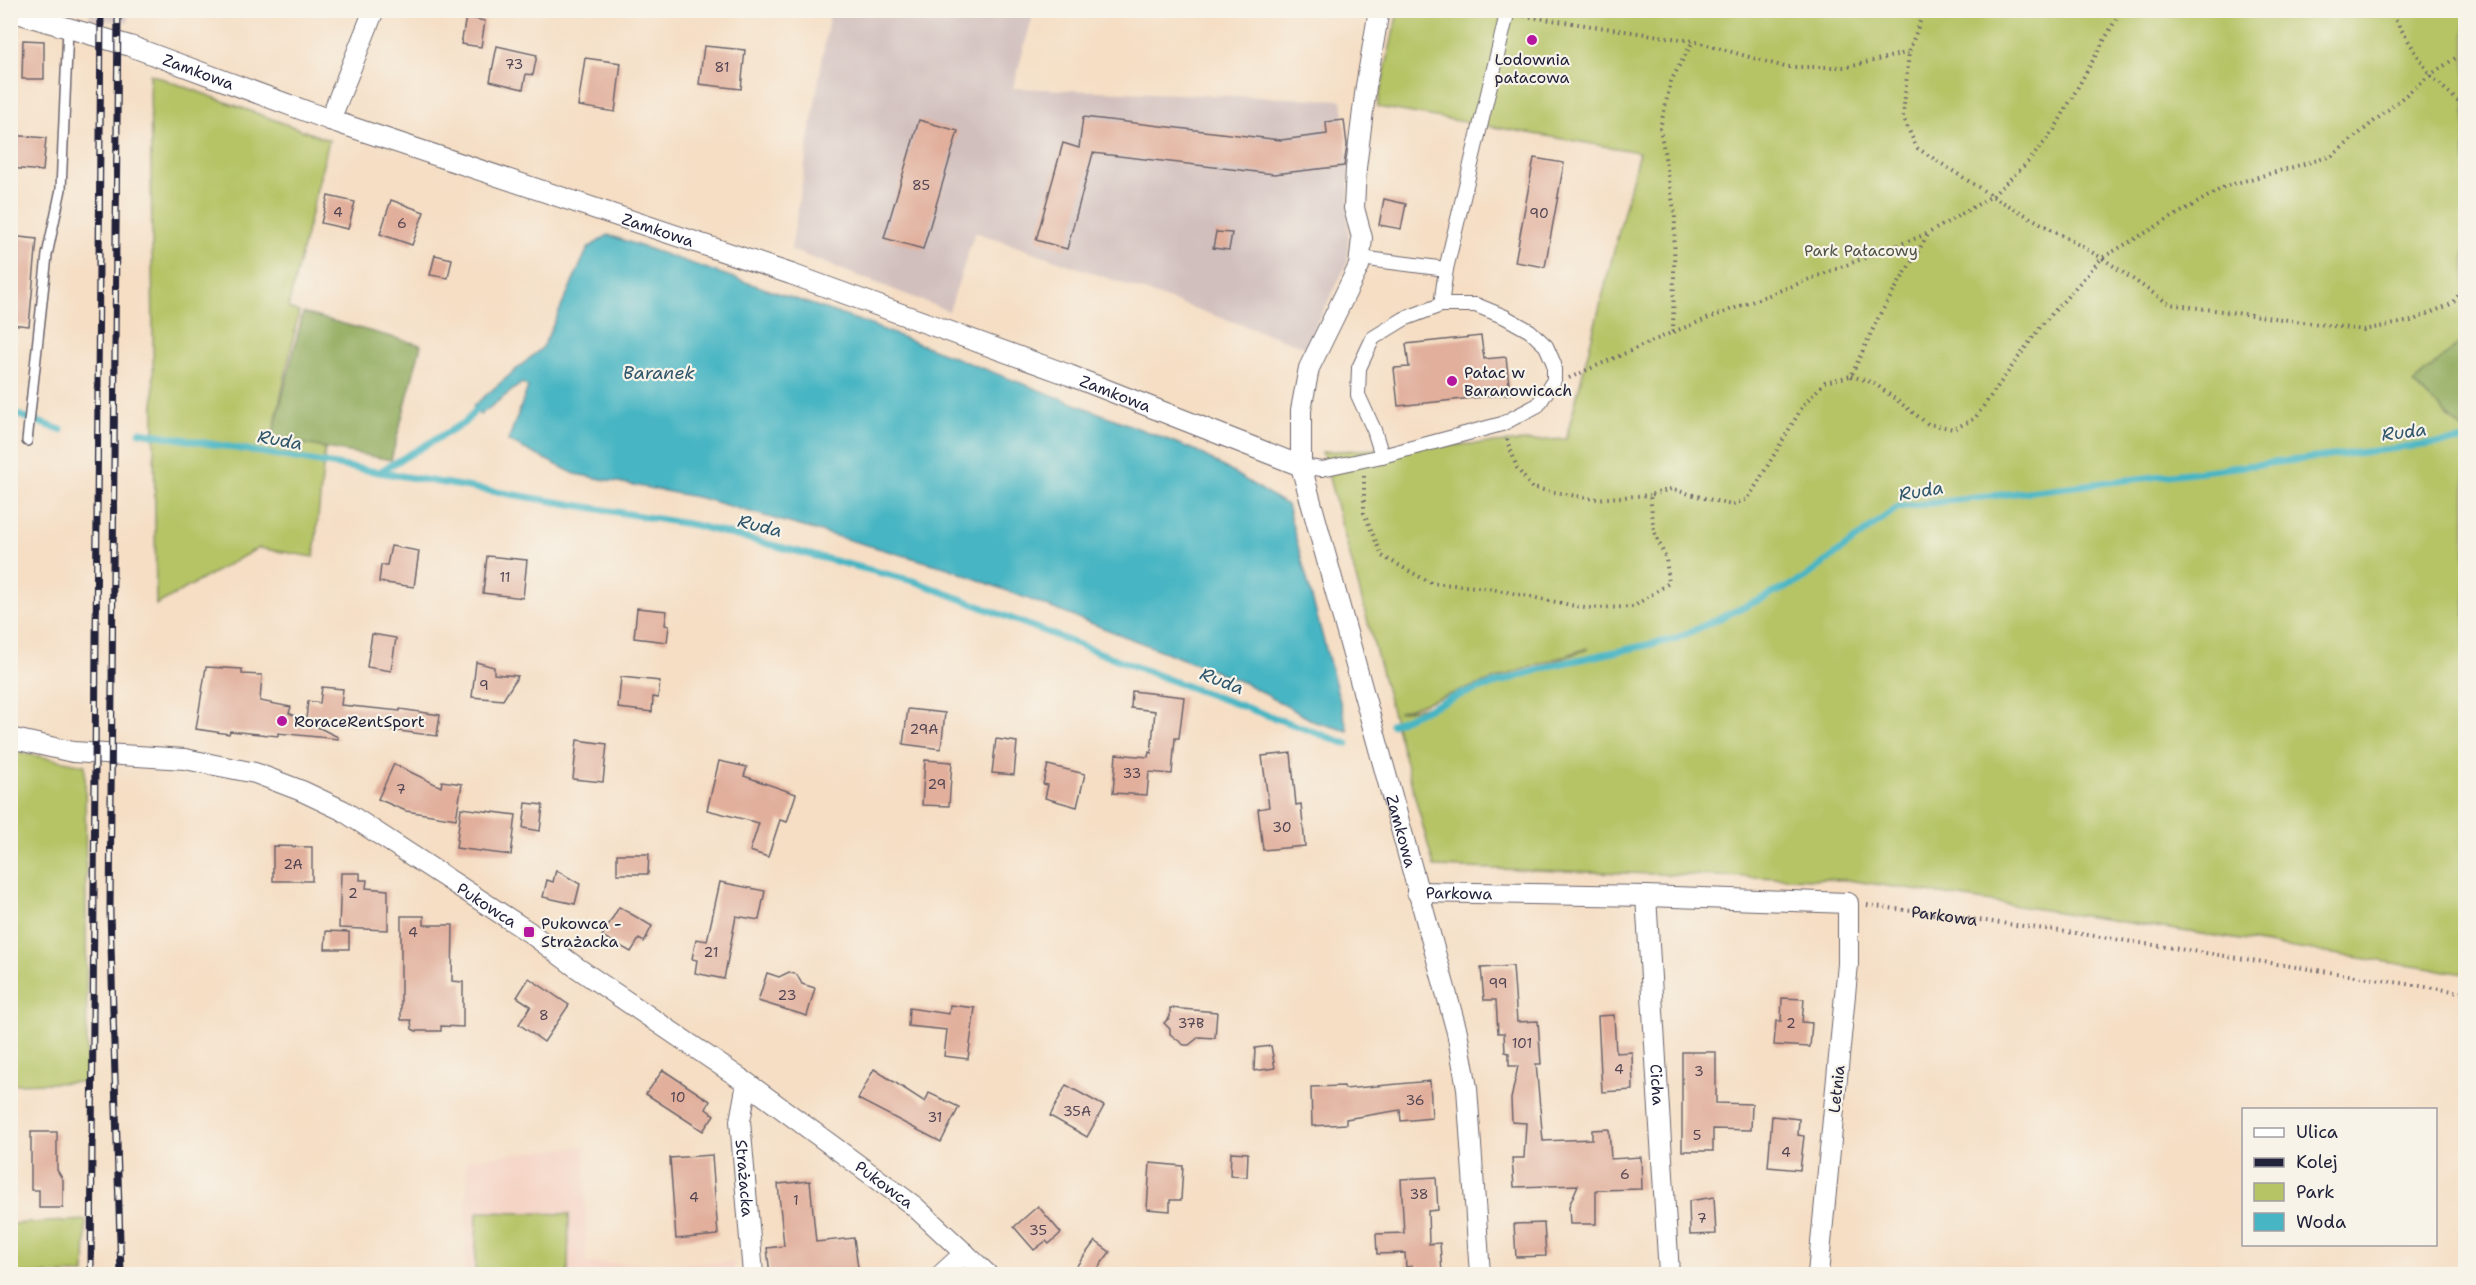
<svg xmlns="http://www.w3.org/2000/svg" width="2476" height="1285" font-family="'Shantell Sans',sans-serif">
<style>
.built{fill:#f5d2c3}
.industrial{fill:#d1bfbd}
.green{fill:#b6c466;stroke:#6c7350;stroke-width:1.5;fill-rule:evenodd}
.forest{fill:#90aa5b;stroke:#59664b;stroke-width:1.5}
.water{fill:#47b5c3;stroke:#346c7f;stroke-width:1.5}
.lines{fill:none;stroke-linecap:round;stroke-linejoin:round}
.stream{stroke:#47b5c3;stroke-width:7}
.building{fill:#e1af9b}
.service-casing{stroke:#6c646b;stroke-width:12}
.pedestrian-casing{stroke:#6c646b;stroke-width:16}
.minor-casing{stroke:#6c646b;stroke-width:22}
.path{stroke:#6c646b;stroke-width:4;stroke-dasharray:1.5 4.5;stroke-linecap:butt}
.service{stroke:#fff;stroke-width:9}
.pedestrian{stroke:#fff;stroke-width:14}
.minor{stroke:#fff;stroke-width:20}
.rail-casing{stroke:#22223b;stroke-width:7}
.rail{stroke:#f7f3e8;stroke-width:4.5;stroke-dasharray:14;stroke-linecap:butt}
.poi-dot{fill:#b5179e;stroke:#f7f3e8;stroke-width:2}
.labels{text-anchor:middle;stroke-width:4.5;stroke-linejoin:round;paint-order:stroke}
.number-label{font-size:14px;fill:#524553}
.poi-label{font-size:16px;fill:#22223b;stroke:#f7f3e8;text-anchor:start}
.street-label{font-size:16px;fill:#22223b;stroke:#f7f3e8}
.park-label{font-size:16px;fill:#4e5348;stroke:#f7f3e8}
.water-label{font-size:18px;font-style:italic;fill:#2f556b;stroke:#f7f3e8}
</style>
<rect width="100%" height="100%" fill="#f7f3e8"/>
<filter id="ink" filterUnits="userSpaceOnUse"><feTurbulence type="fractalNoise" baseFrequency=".0167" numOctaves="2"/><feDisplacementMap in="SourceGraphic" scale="12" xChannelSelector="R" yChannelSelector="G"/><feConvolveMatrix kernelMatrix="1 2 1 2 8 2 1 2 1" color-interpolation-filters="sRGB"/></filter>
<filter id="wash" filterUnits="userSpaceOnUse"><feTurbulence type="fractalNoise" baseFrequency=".008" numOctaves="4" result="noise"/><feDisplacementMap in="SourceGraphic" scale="24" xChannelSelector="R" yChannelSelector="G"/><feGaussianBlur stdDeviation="1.35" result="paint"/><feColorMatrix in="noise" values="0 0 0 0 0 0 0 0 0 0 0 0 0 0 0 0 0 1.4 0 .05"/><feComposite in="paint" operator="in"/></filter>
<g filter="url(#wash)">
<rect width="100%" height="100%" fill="#f5dec4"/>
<polygon class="built" points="585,1146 586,1263 656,1264 734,1262 734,1274 465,1274 467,1159"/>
<g class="industrial">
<polygon points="89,11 128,11 128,22 90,19"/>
<polygon points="830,11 1034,11 1013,88 1342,100 1349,168 1348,262 1305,347 975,232 949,311 791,250"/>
</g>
<g class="green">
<path d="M1398,11H2465V339L2413,383L2465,432V974L1848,880L1434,867L1322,452L1566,439L1639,152L1377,107ZM1588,649L1438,704L1398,712L1587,648Z"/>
<polygon points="150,74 329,140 288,308 299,312 272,438 325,448 314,557 258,548 156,605"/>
<polygon points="11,751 85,765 87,1082 11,1084"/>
<polygon points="477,1212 569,1214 568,1274 475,1274"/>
<polygon points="86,1220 85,1274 11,1274 11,1224"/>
</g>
<g class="forest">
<polygon points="303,313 421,345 391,460 272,438"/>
<polygon points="2465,339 2465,432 2413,383"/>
</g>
<polygon class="water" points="608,235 863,322 1197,451 1287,505 1348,731 1315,722 1245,683 948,568 701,498 575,474 508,441 528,387 522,383 480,415 473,406 543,347 588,248"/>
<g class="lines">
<g class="stream">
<polyline points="10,412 61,430"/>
<polyline points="140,432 694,525 917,582 1178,683 1347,744"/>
<polyline points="379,472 464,423 476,410"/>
<polyline points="1392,724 1460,695 1554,665 1675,639 1802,580 1898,507 2466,440"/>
</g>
</g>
<g id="blocks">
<g class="building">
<polygon points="466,17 485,21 481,47 461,44"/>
<polygon points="23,40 44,41 44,79 22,79"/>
<polygon points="497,46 537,55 533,75 526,74 523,89 490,81"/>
<polygon points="704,46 745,50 741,89 699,84"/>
<polygon points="585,58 621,63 615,112 578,106"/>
<polygon points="1083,117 1281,140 1327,134 1326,122 1344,120 1347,145 1344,166 1274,174 1093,153 1067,249 1036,240 1063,143 1079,148"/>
<polygon points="919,120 958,131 923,249 884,238"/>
<polygon points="10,135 46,138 43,171 10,168"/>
<polygon points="1534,158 1564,163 1545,267 1515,262"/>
<polygon points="328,196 355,202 348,229 321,223"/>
<polygon points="1384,199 1406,204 1401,229 1379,225"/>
<polygon points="391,200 424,212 412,245 380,234"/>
<polygon points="1216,232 1232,233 1229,250 1213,248"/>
<polygon points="10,236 37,239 29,326 10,324"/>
<polygon points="435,255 452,259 448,278 430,275"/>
<polygon points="1481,336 1484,359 1506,357 1510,394 1398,406 1394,368 1409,367 1406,344"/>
<polygon points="391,546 419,551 414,587 379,582 381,565 387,565"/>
<polygon points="487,556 527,560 523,598 483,593"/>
<polygon points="637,608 667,611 665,625 669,626 667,642 634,638"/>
<polygon points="372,634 396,638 391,671 367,667"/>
<polygon points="476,662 494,667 494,674 518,676 503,700 472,697"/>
<polygon points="206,667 242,669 242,674 262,675 260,701 291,707 289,713 338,737 338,739 278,733 278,736 230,731 229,734 196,729"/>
<polygon points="621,677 660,681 658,698 653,697 652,712 618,708"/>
<polygon points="322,687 343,689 341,705 400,711 400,709 440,715 437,736 306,719 308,701 320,703"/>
<polygon points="1132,691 1184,697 1179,738 1175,738 1172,774 1149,772 1147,795 1113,793 1116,754 1148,757 1149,752 1151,753 1155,711 1131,708"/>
<polygon points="908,709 945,713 941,749 903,744"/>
<polygon points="996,739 1017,742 1014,775 992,773"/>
<polygon points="577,740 607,744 603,782 573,779"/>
<polygon points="1291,753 1296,805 1301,804 1305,846 1263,850 1258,809 1269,807 1262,756"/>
<polygon points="925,760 952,762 949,806 922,805"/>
<polygon points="719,761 747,767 744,776 796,794 787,822 780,820 768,857 750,851 759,823 707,810"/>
<polygon points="394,764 441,787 442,781 462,784 456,819 406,811 378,799"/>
<polygon points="1048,765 1085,774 1077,807 1045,798 1048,785 1043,784"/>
<polygon points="526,803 543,805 540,831 523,828"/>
<polygon points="461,808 516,815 511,855 456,848"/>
<polygon points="273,846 312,847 312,881 273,881"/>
<polygon points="617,854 649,854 648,874 617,874"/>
<polygon points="556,870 580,884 575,904 543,897 547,880 553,882"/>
<polygon points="341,873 360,873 360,880 367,880 366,888 388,890 388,930 339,928"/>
<polygon points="720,882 765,891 759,920 736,916 724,979 695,973 697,960 692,959 696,939 707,941"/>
<polygon points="619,907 652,926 644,942 639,939 631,952 602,936"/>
<polygon points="401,916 424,916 424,925 453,925 452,981 463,982 463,1027 441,1026 441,1031 416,1031 412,1029 411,1020 401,1020"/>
<polygon points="326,931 349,932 349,949 325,949"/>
<polygon points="1513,966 1517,1022 1538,1021 1541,1064 1536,1064 1543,1141 1592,1139 1592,1130 1609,1129 1611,1159 1641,1157 1642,1189 1596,1190 1596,1224 1570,1224 1569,1206 1578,1185 1514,1187 1512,1158 1524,1158 1526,1123 1512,1122 1511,1099 1518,1066 1509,1066 1509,1053 1505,1052 1504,1033 1498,1033 1496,1000 1484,1000 1481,968"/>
<polygon points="789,972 797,975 802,984 815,988 807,1016 758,1001 767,973 779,977"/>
<polygon points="529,978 569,1005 544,1042 519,1024 531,1006 517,997"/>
<polygon points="1782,998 1804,999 1802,1022 1812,1023 1810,1047 1774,1045 1776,1021 1781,1021"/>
<polygon points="950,1005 975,1008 968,1059 944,1056 947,1030 908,1026 909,1008 949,1014"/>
<polygon points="1170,1008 1217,1012 1215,1038 1199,1037 1189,1045 1184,1045 1170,1034 1170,1029 1164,1023 1170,1017"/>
<polygon points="1614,1015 1616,1053 1632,1052 1633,1090 1602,1092 1598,1016"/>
<polygon points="1271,1046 1275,1068 1254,1071 1255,1048"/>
<polygon points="1682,1052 1716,1052 1716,1103 1752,1104 1751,1130 1713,1129 1713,1151 1682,1151"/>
<polygon points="874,1069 925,1102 929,1093 959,1107 941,1142 858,1099"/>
<polygon points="663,1070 710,1101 706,1109 714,1115 703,1131 646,1094"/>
<polygon points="1430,1081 1432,1118 1401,1121 1400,1110 1346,1119 1346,1124 1312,1126 1311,1087 1344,1086 1345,1089"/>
<polygon points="1066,1085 1104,1106 1087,1137 1050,1116"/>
<polygon points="1772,1116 1799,1119 1798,1135 1804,1136 1800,1170 1768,1167"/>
<polygon points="31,1132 57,1132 57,1170 63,1180 63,1208 39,1208 39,1190 31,1190"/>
<polygon points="1231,1152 1248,1153 1247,1177 1230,1176"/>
<polygon points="712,1155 718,1235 676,1239 670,1158"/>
<polygon points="1150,1163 1183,1166 1181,1200 1170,1200 1170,1211 1147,1209"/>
<polygon points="1436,1177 1438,1210 1428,1211 1429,1244 1440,1243 1442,1274 1413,1275 1412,1266 1406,1267 1405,1253 1377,1254 1376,1234 1404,1233 1401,1179"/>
<polygon points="810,1181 816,1242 854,1238 859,1275 770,1275 767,1248 784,1246 778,1184"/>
<polygon points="1714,1197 1716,1234 1690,1235 1689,1201"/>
<polygon points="1038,1206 1061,1233 1049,1244 1046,1241 1034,1250 1014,1227"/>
<polygon points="1544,1223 1546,1256 1516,1257 1514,1224"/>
<polygon points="1095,1241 1110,1252 1093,1275 1070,1275"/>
</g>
</g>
</g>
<g filter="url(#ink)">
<use href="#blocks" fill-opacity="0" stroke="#6c646b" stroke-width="1.5"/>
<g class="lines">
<g class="service-casing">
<polyline id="service" points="27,441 47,255 61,189 68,29"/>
</g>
<g class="pedestrian-casing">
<g id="pedestrian">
<polyline points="1360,258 1446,269 1507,14"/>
<polyline points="1382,456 1374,430 1358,395 1359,368 1373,338 1404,319 1441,305 1446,269"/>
<polyline points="1301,466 1322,469 1382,456 1502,424 1538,405 1554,380 1554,364 1546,346 1530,331 1505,317 1476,305 1441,305"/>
</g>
</g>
<g class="minor-casing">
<g id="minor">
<path id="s2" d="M1379,10L1366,86L1356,168L1354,208L1362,238L1359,266L1309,368L1301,410V466L1457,1032L1467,1088L1480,1274"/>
<path id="s3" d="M10,11L130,46L330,120L791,274L1069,375L1301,466"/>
<polyline points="330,120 374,10"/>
<path id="s4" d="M10,738L73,752L185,759L255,773L302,791L342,810L529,932L576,967L747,1083L914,1206L987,1274"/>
<path id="s5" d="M1417,892L1646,896L1848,903V964L1818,1274"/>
<path id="s6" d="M1646,896L1669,1274"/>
<path id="s7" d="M747,1083L740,1121L753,1274"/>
<polyline points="942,1274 965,1253"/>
</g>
</g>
<g class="path">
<polyline points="1924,10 1909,52 1903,117 1917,148 1992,196 2102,258 2169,304 2363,330 2411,321 2451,304 2466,287"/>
<polyline points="2389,10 2430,75 2466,109"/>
<polyline points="1524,16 1693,41 1785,67 1848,67 1909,52"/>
<polyline points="1673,332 1675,215 1660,128 1671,81 1693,41"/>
<polyline points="1851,376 1874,383 1928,424 1954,429 1975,418 2041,326 2102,258 2226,186 2332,156 2430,75 2466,51"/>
<polyline points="1569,378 1673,332 1929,233 1992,196 2029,161 2054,130 2121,10"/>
<polyline points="1507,439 1517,468 1532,488 1593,499 1650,495"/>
<polyline points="1364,476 1364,513 1382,556 1431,583 1488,588 1585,608 1633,607 1669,583 1666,559 1654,531 1650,495 1671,489 1731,505 1748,499 1804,404 1825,382 1851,376 1879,316 1929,233"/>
<path id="s1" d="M1867,905L2075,933L2466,993"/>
</g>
<use href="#service" class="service"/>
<use href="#pedestrian" class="pedestrian"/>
<use href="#minor" class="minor"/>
<g class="rail-casing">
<g id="rail">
<polyline points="118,10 110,912 121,1274"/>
<polyline points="91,1274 101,10"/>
</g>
</g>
<use href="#rail" class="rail"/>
</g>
</g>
<g class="poi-dot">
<circle cx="1532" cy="40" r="6"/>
<circle cx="1452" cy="381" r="6"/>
<circle cx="282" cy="721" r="6"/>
<rect x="523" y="926" width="12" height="12" rx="3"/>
</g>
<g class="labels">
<g class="number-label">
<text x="514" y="69">73</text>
<text x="722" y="72">81</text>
<text x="921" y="190">85</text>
<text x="338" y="217">4</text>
<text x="1539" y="218">90</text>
<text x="402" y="228">6</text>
<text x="505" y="582">11</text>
<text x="484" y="690">9</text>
<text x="924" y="734">29A</text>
<text x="1132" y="778">33</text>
<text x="937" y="789">29</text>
<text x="401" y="794">7</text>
<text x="1282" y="832">30</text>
<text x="293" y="869">2A</text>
<text x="353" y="898">2</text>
<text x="413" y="937">4</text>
<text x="711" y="957">21</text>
<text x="1498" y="988">99</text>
<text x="787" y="1000">23</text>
<text x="544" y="1020">8</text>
<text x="1191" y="1028">37B</text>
<text x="1791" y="1028">2</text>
<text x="1522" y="1048">101</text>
<text x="1619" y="1074">4</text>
<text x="1699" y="1076">3</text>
<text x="678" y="1102">10</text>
<text x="1415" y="1105">36</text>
<text x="1077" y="1116">35A</text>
<text x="935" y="1122">31</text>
<text x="1697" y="1140">5</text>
<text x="1786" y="1157">4</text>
<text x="1625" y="1179">6</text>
<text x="1419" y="1199">38</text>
<text x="694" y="1202">4</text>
<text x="796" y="1205">1</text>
<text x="1702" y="1223">7</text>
<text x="1038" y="1235">35</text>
</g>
<g class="poi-label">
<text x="1532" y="65" text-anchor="middle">Lodownia<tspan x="1532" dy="18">pałacowa</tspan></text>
<text x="1464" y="378">Pałac w<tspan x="1464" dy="18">Baranowicach</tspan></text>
<text x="294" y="727">RoraceRentSport</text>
<text x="541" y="929">Pukowca -<tspan x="541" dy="18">Strażacka</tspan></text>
</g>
<g class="street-label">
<text dy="6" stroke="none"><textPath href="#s3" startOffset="198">Zamkowa</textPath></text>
<text dy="6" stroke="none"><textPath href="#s3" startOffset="684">Zamkowa</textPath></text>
<text dy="6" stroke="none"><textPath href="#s3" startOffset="1170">Zamkowa</textPath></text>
<text dy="6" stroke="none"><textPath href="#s2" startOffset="850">Zamkowa</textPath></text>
<text dy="6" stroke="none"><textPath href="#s5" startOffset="42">Parkowa</textPath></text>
<text dy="6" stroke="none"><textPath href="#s4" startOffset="516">Pukowca</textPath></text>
<text dy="6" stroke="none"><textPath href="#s1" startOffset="78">Parkowa</textPath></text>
<text dy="6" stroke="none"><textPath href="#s6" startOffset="189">Cicha</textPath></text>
<text transform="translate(1836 1089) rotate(-84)" y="6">Letnia</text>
<text dy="6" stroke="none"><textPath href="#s7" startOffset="96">Strażacka</textPath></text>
<text dy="6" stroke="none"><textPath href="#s4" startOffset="1002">Pukowca</textPath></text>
</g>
<g class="park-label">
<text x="1861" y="256">Park Pałacowy</text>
</g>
<g class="water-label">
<text x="659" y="379">Baranek</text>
<text transform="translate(2404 432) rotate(-7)" y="6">Ruda</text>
<text transform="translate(280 440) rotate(10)" y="6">Ruda</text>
<text transform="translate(1921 491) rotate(-10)" y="6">Ruda</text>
<text transform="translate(760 526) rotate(14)" y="6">Ruda</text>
<text transform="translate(1222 681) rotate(21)" y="6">Ruda</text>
</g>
</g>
<rect width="2476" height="1285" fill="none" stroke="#f7f3e8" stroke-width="36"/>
<rect x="2242" y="1108" width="195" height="138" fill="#f7f3e8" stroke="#a29fa3" stroke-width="1.5"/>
<rect x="2254" y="1128" width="30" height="9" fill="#ffffff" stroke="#a29fa3" stroke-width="1.5"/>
<text x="2296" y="1138" font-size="18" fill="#22223b">Ulica</text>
<rect x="2254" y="1158" width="30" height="9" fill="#22223b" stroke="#a29fa3" stroke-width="1.5"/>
<text x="2296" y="1168" font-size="18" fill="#22223b">Kolej</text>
<rect x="2254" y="1183" width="30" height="18" fill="#b6c466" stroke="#a29fa3" stroke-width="1.5"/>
<text x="2296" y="1198" font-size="18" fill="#22223b">Park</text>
<rect x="2254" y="1213" width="30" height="18" fill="#47b5c3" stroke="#a29fa3" stroke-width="1.5"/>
<text x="2296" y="1228" font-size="18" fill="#22223b">Woda</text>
</svg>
